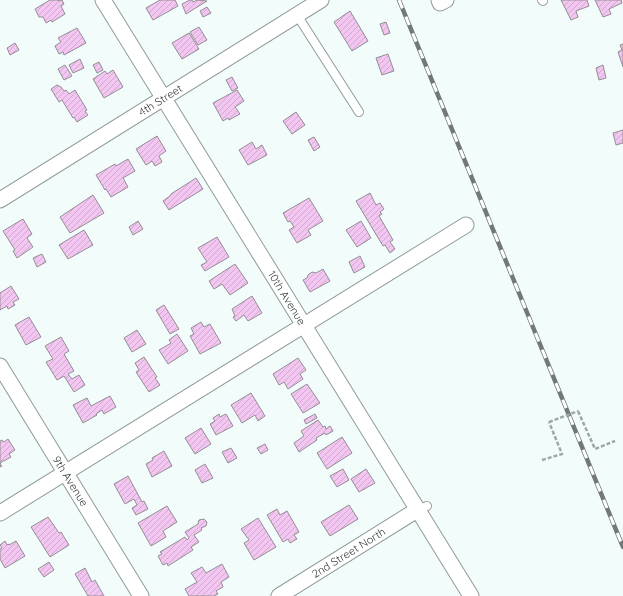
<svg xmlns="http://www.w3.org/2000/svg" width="623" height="596" font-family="Quicksand,sans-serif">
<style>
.building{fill:url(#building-hatch);stroke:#938d93}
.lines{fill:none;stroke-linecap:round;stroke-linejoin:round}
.lane-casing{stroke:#929b9b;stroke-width:10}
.street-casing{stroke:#929b9b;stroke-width:17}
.path{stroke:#9fa7a7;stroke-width:2.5;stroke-dasharray:4 2;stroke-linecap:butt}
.lane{stroke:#fff;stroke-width:8}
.street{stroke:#fff;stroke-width:15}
.rail-casing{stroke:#727878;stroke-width:4.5}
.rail{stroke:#fff;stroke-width:3;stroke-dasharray:9;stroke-linecap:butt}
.path-bridge{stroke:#9fa7a7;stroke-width:2.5;stroke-dasharray:4 2;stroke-linecap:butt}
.labels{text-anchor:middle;stroke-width:3;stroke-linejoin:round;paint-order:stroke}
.street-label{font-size:11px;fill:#343838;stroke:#fff}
</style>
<defs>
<pattern id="building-hatch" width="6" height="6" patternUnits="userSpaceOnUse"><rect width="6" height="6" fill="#f3c6f1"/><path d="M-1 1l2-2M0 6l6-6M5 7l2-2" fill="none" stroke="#d1abcf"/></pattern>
</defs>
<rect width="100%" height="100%" fill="#f1fcfb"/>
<g class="building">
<polygon points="50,0 58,0 59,1 62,0 64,4 61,6 65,14 52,22 51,20 46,23 43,17 39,17 35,9"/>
<polygon points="160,0 175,0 178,6 153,20 146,8"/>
<polygon points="190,0 192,0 193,2 197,0 207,1 186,14 182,4"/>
<polygon points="561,0 587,0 589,6 576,11 578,17 571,20"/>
<polygon points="595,0 621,0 622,3 609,9 611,14 603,17"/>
<polygon points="207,7 211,13 203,17 200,11"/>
<polygon points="350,11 368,41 352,51 334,22"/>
<polygon points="386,22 390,33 384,35 380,24"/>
<polygon points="199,27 207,40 198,45 190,32"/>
<polygon points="77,28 86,43 64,55 63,52 59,54 55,46 61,42 58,38"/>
<polygon points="189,33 199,49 182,59 172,43"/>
<polygon points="15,43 19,50 10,55 7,48"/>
<polygon points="623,44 623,67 618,52 622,50 620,45"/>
<polygon points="388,54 394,71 382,75 376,58"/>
<polygon points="80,59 84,68 73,73 69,65"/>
<polygon points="99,62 103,70 97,73 93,65"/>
<polygon points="65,65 72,76 64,80 58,69"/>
<polygon points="603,65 606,78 599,80 596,68"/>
<polygon points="113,70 123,87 104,98 93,79 105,71 107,74"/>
<polygon points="232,77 238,88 232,91 226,80"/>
<polygon points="57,85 61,87 64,91 66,90 69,94 75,90 87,110 85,111 88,115 77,122 74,117 73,118 62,100 59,102 51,89"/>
<polygon points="237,90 244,101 235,107 240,114 229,120 228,118 223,121 213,103"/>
<polygon points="296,112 305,125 292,134 283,121"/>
<polygon points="623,130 623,143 616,145 613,133"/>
<polygon points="157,136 166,151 159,156 162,162 155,166 152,161 146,165 136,149"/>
<polygon points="314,137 320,147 314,151 308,140"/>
<polygon points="252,142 256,149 262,145 267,155 248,165 239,150"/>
<polygon points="128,159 135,171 123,178 128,187 111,197 106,189 105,190 96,175 115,164 116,166"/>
<polygon points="196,178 203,189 169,210 163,201 171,195 171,194"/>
<polygon points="370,193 376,205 380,203 384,209 380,212 382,214 379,216 393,240 390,242 395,249 390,253 385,245 383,246 356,201"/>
<polygon points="93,195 104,213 70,233 60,217"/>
<polygon points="309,198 323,221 308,230 311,235 297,243 289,230 294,227 290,221 288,222 283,213"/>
<polygon points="23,219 32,234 27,238 33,247 17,258 13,251 15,250 3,231"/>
<polygon points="138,221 143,229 133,235 129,227"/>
<polygon points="361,221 371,238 357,247 346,230"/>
<polygon points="84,230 93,245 68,259 59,245"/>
<polygon points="217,237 229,257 205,271 201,265 207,262 198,248"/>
<polygon points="42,254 46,262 37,267 33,258"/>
<polygon points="360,256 365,267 354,273 349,262"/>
<polygon points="235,264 248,283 230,295 222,284 214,289 209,281"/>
<polygon points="323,269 330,281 310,292 303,280 307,278 308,275 312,272 316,273"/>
<polygon points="11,286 19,299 13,302 15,305 8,309 7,306 0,310 0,293"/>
<polygon points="252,296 262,313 248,321 244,315 236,321 233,317 235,316 232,309"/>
<polygon points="164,305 179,329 170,334 156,310"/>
<polygon points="29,317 41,337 26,345 15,325"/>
<polygon points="201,322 204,327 210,324 221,343 200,354 190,336 194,334 191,328"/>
<polygon points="137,330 146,344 132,352 124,338"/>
<polygon points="177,334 188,351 168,364 159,350 171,343 169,340"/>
<polygon points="61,337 69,351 64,354 74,371 68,374 72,379 79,375 85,385 74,392 64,376 57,380 46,362 53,359 45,346"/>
<polygon points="144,357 157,377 155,378 160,385 149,392 136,372 139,370 135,363"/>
<polygon points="298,358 306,370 300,374 303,379 288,389 284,382 279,385 273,374"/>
<polygon points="307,384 320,403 303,413 291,394"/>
<polygon points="251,393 265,416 258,421 255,415 242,423 231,405"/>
<polygon points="110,396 116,407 104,414 102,410 96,414 97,415 83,423 73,405 87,398 91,406"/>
<polygon points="219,414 220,417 226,414 233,426 216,435 210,424 215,421 213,418"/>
<polygon points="315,414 317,418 306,424 304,420"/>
<polygon points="318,420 323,427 325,426 326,429 330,426 333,431 326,435 325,433 316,438 317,440 299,452 294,443 304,436 301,431"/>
<polygon points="201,428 211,444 195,454 185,438"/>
<polygon points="342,437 352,453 327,469 317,453"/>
<polygon points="8,439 15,450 9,454 11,457 4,461 2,461 2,462 0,464 2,466 0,467 0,441 2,440 4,442"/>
<polygon points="265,444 268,450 261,454 257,448"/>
<polygon points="231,448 237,458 228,463 222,452"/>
<polygon points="164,451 172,466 152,477 146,464 153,460 152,458"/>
<polygon points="205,464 213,478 202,483 195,470"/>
<polygon points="343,469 349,480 337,487 330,476"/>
<polygon points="366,469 375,483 359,492 351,479"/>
<polygon points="128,476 142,502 144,501 148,509 136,515 132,508 137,505 134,499 125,504 114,484"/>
<polygon points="349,505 358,519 330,536 321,522"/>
<polygon points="167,506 177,522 163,531 166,537 151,546 138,523"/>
<polygon points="277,509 280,515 287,511 299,532 294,535 297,539 290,543 288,539 283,542 267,515"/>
<polygon points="48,517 59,533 61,532 69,545 50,557 31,527"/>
<polygon points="258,518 276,547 254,560 244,543 249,540 241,529"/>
<polygon points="204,519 207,522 206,526 201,528 202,530 194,535 199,542 191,547 193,550 168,566 167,563 163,565 158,556 162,554 160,552 185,537 187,540 189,538 185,532 198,524 199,520"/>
<polygon points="5,541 7,545 9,544 9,545 16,541 25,556 5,568 0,559 0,549 2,548 0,545"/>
<polygon points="49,562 54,570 44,577 38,569"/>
<polygon points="222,564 229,577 221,582 223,587 216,591 218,594 214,596 189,596 185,589 197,582 191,573 202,567 206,573"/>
<polygon points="85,568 92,582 95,580 104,596 88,596 75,574"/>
</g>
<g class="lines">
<g class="lane-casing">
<g id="lane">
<polyline points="542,0 543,1"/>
<polyline points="297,15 359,112"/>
<polyline points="417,510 427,506"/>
</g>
</g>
<g class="street-casing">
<g id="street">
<path id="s1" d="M103,0L471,596"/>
<polyline points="439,0 440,3 446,0"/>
<path id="s2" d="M0,200L321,0"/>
<path id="s3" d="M0,366L141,596"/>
<polyline points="0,513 466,225"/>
<path id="s4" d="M279,596L417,510"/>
</g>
</g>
<g class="path">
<polyline points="578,411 595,449 615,441"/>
<polyline points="542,460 562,454 549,422"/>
</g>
<use href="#lane" class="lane"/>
<use href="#street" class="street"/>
<g class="rail-casing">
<polyline id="rail" points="399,0 623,547"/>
</g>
<use href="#rail" class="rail"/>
<polyline class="path-bridge" points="549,422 578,411"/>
</g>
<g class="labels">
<g class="street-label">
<text dy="4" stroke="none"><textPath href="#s2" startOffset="189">4th Street</textPath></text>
<text dy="4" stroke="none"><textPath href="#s1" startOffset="350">10th Avenue</textPath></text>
<text dy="4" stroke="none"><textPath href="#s3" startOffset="135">9th Avenue</textPath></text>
<text dy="4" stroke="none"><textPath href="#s4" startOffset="82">2nd Street North</textPath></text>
</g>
</g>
</svg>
